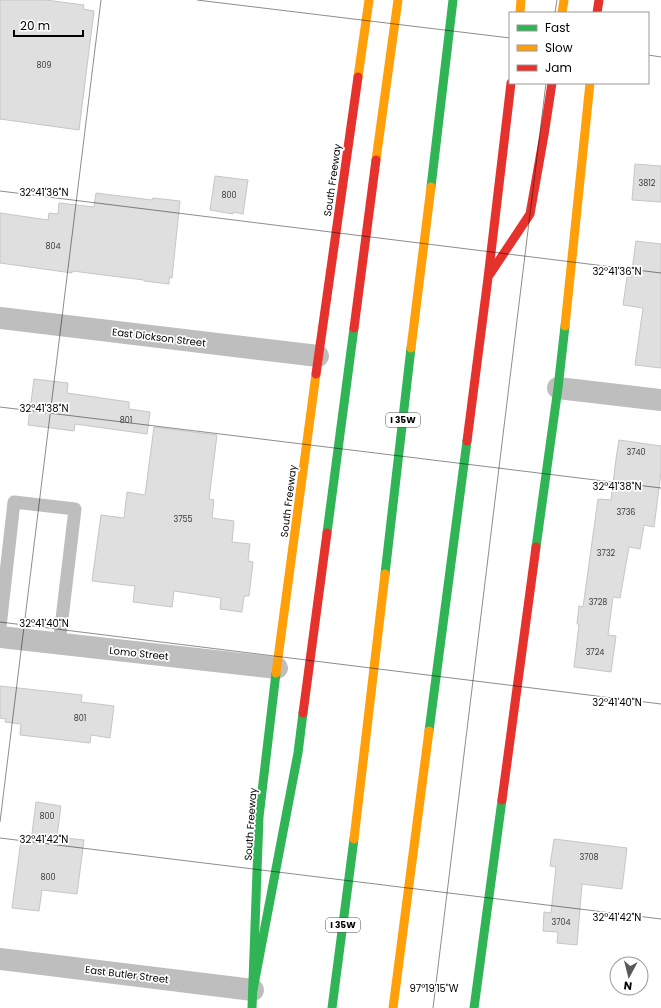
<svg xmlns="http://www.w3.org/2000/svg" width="661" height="1008" font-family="Poppins,sans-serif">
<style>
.building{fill:#dfdfdf;stroke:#c6c6c6}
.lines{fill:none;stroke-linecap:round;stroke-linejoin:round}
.lane{stroke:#bebebe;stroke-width:13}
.street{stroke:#bebebe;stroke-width:22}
.fast{stroke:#30b455;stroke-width:9}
.slow{stroke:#ff9f0a;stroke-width:9}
.jam{stroke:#e5322d;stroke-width:9}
.ticks{fill:none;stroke:#000;stroke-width:1;stroke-opacity:0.45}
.labels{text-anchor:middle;stroke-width:3.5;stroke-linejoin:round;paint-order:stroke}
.number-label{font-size:8px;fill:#383838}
.shield{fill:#fff;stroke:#4c4c4c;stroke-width:1}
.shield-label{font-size:9px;font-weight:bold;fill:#000}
.street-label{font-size:10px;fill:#000;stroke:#fff}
.ticks-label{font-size:10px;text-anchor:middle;fill:#000;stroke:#fff;stroke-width:3.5;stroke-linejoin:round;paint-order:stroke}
</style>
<rect width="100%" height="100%" fill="#fff"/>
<g class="building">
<polygon points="0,0 46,0 84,5 83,9 94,11 79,130 0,119"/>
<polygon points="635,164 661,166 661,202 632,200"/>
<polygon points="215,176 248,180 243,214 233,212 233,214 210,210"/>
<polygon points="96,193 152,200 153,198 180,201 172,278 169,277 169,284 144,281 144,280 72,271 72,273 0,263 0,213 48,220 49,213 58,214 59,203 94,207"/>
<polygon points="636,241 661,244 661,368 635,365 643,308 623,305 627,277 631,277"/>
<polygon points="34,379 68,383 67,393 129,402 129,409 150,412 147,434 75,424 74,431 28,425"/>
<polygon points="154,427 217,435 209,499 214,500 212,518 234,521 232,542 250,544 248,561 253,562 249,596 244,596 242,612 220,609 221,598 174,591 172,607 133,602 135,586 92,581 101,515 124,518 127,492 145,495"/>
<polygon points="619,440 661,446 661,473 654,527 644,525 640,549 629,547 620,598 613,597 608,635 616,636 611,672 574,667 579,624 577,624 579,606 583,607 598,499 611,500 616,459"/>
<polygon points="0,686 82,695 81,702 114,706 110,738 91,735 90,743 20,735 21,724 5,722 6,719 0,718"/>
<polygon points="36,802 61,806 57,837 84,840 77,894 42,890 39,911 12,908 21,840 31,842"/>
<polygon points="554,839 627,848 622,889 582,884 577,945 557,943 558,932 543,931 544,912 551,913 556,867 550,866"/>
</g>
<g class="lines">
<polyline class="lane" points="0,627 14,502 75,509 59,644"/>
<g class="street">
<polyline points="0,318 318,356"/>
<polyline points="558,388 661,400"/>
<polyline points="0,637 277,668"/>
<polyline points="0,959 253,990"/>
</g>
<g class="fast">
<polyline points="431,187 453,0"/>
<polyline points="327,533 354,328"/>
<polyline points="536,547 558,388 565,326"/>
<polyline points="385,574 411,348"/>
<polyline points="429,731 467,441"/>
<polyline points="253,990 298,753 303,713"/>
<polyline points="252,1008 259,817 276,673"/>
<polyline points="332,1008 354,839"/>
<polyline points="474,1008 502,800"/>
</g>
<g class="slow">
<polyline points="520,13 521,0"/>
<polyline points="562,13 564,0"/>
<polyline points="358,77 369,0"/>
<polyline points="376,160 398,0"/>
<polyline points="565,326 590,83"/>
<polyline points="411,348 431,187"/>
<polyline points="276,673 316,374"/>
<polyline points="354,839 385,574"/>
<polyline points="393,1008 429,731"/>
</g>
<g class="jam">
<polyline points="597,13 599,0"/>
<polyline points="490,274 530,214 544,135 552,83"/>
<polyline points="354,328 376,160"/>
<polyline points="316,374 358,77"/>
<polyline points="467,441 488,278 511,83"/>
<polyline points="303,713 327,533"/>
<polyline points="502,800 536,547"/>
</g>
</g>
<path class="ticks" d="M197,0L510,38M555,13L557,0M648,55L661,57M0,191L661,273M0,407L661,488M0,622L661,704M0,822L101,0M0,838L661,919M433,1008L546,83"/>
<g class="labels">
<g class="number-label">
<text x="44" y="68">809</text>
<text x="647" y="186">3812</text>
<text x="229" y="198">800</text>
<text x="53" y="249">804</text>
<text x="126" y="423">801</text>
<text x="636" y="455">3740</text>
<text x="626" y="515">3736</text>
<text x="183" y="522">3755</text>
<text x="606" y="556">3732</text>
<text x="598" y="605">3728</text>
<text x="595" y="655">3724</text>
<text x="80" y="721">801</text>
<text x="47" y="819">800</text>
<text x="589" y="860">3708</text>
<text x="48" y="880">800</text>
<text x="561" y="925">3704</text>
</g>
<g class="shield">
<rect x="386" y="413" width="34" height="14" rx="3"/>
<rect x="326" y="918" width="34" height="14" rx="3"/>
</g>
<g class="shield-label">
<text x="403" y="423">I 35W</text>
<text x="343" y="928">I 35W</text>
</g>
<g class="street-label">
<text transform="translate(332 180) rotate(-82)" y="4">South Freeway</text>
<text transform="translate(159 337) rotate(7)" y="4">East Dickson Street</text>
<text transform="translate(288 501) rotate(-83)" y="4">South Freeway</text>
<text transform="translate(139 653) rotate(6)" y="4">Lomo Street</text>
<text transform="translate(250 824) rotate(-86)" y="4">South Freeway</text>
<text transform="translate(127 974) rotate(7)" y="4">East Butler Street</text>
</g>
</g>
<g class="ticks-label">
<text x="44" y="196">32°41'36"N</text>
<text x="617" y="275">32°41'36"N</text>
<text x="44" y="412">32°41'38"N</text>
<text x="617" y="490">32°41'38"N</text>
<text x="44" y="627">32°41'40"N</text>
<text x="617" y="706">32°41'40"N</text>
<text x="44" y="843">32°41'42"N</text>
<text x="617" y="921">32°41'42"N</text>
<text x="434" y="992">97°19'15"W</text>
</g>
<rect x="509" y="12" width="140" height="72" fill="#ffffff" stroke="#999999"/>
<rect x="517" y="25" width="20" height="6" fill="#30b455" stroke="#999999"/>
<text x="545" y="32" font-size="12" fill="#000000">Fast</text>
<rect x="517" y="45" width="20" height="6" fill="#ff9f0a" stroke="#999999"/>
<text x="545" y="52" font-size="12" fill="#000000">Slow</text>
<rect x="517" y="65" width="20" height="6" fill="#e5322d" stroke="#999999"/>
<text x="545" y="72" font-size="12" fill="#000000">Jam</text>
<g transform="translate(629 976) rotate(187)"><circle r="19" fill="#ffffff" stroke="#999999"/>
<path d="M0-3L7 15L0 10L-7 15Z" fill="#595959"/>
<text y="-6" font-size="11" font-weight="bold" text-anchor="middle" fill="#000000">N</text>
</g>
<path d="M14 30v6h69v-6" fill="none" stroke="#000000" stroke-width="2"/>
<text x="20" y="30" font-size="12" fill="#000000" stroke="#ffffff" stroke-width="3" paint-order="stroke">20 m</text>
</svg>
